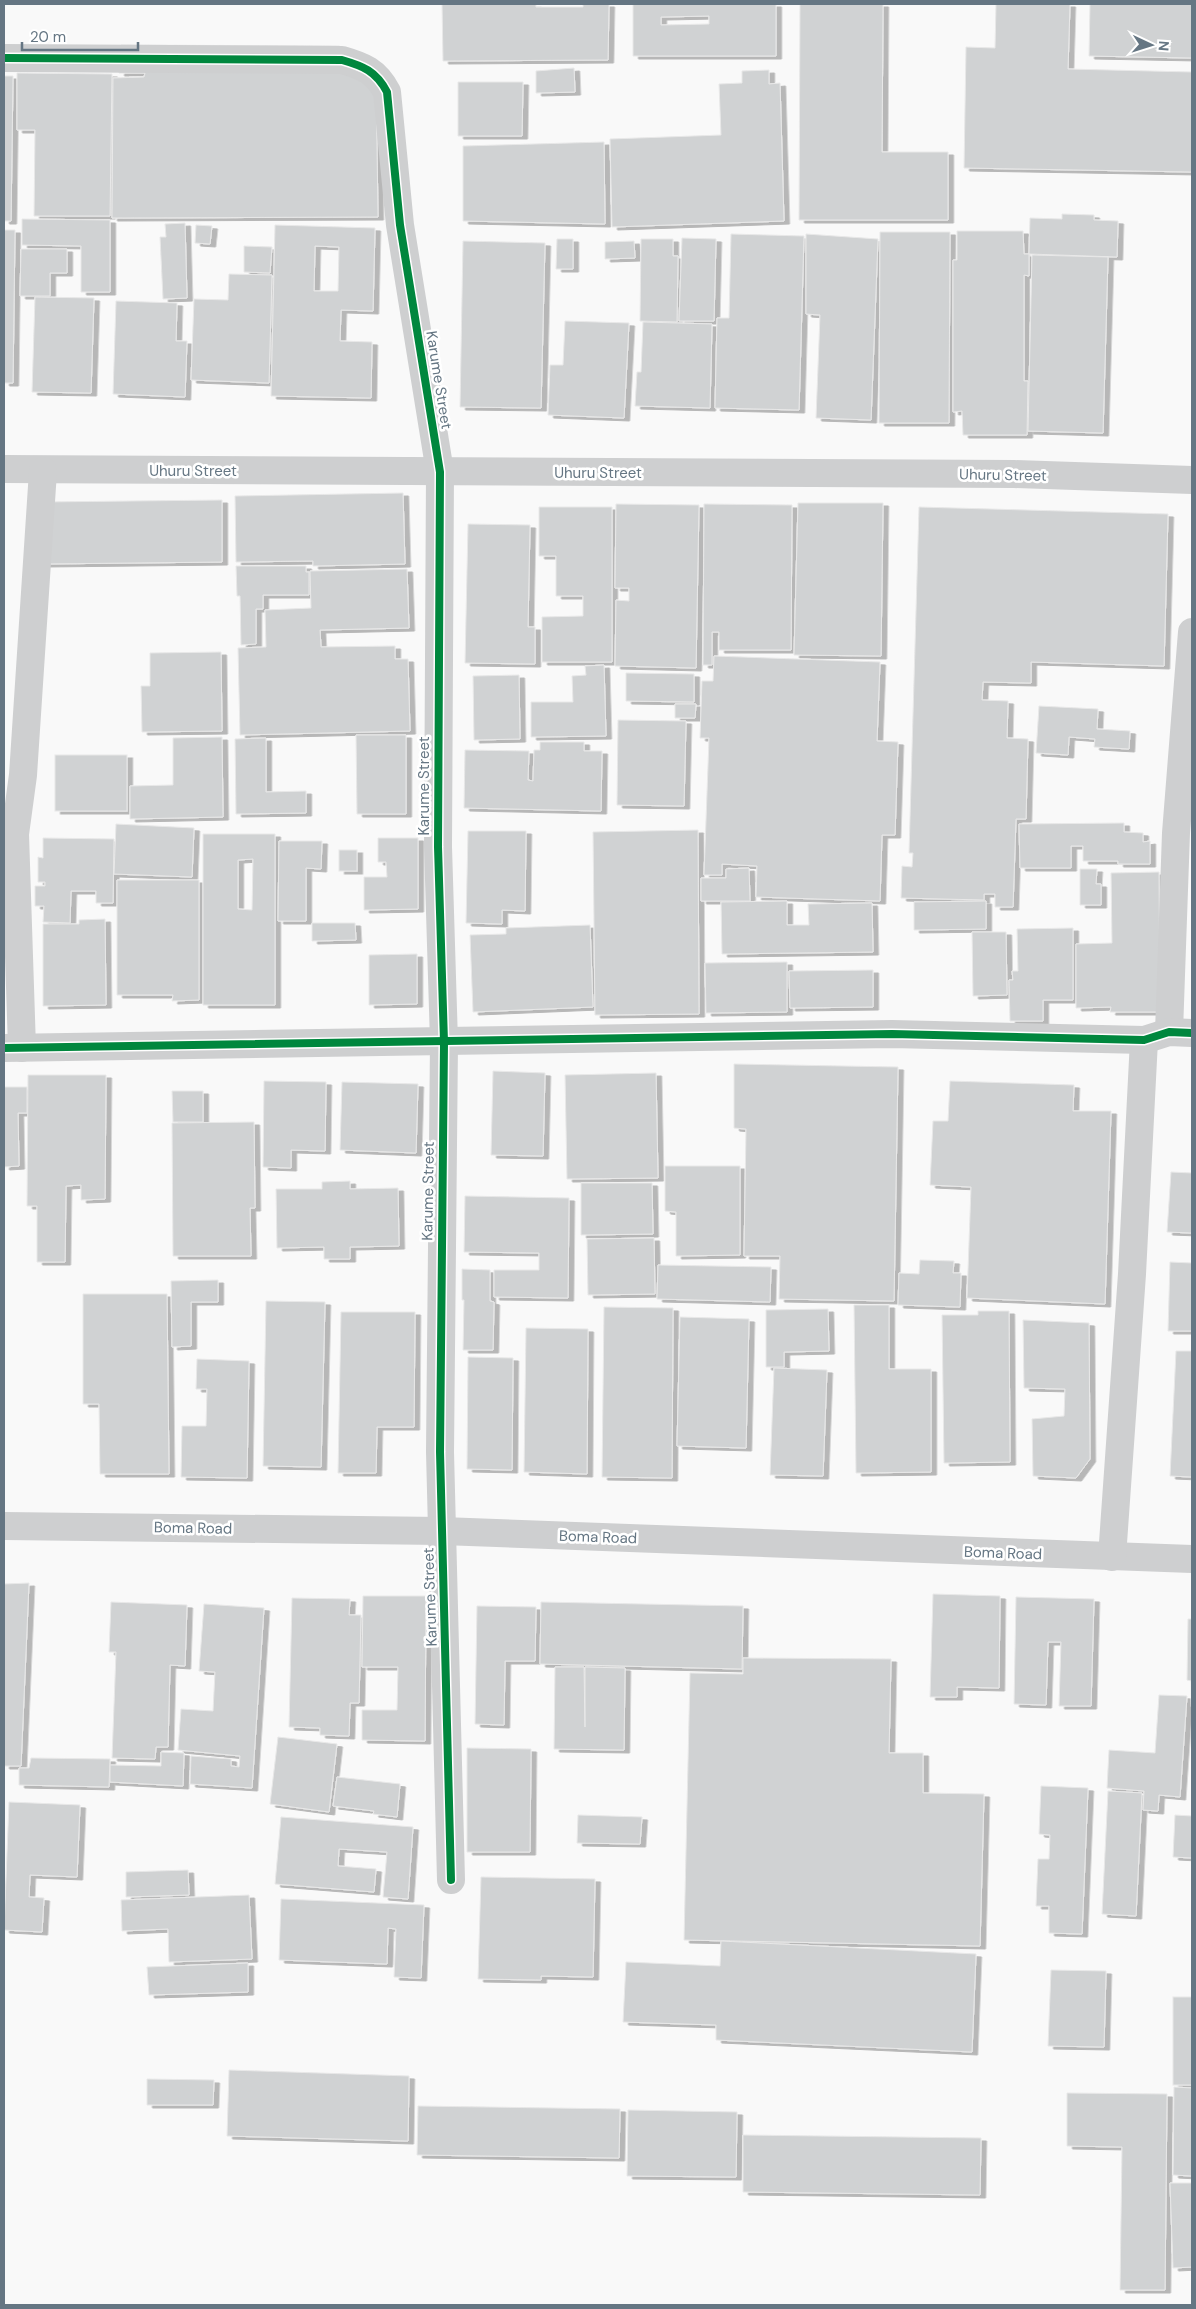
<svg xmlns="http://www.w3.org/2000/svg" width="1196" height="2309" font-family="'DM Sans',sans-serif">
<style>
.building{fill:#d0d2d3;stroke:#e8e8e8;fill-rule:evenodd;filter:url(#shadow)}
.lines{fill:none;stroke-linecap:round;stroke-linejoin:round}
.street{stroke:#cecfd0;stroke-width:28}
.cycleway-casing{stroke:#fff;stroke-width:11}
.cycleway{stroke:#00873e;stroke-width:8}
.labels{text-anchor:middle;stroke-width:5;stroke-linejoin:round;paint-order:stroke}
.street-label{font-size:15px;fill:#657683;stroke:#fff}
</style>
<defs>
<filter id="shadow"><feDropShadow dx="5.5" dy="3" stdDeviation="0" flood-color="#0004"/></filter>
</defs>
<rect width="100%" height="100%" fill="#f9f9f9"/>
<g class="building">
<polygon points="442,4 536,4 536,7 583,7 583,4 609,4 608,60 443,61"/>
<path d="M633,4H776V56H633ZM709,16V24L661,25V17Z"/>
<polygon points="800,4 883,4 882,152 948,152 948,220 799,220"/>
<polygon points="996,4 1070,4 1068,69 1192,72 1192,172 964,168 966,47 995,48"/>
<polygon points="1090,4 1192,4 1192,58 1089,56"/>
<polygon points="121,45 339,46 365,55 376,78 378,217 112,218 113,78 144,77 145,73 119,73"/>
<polygon points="574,68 575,92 536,93 536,71"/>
<polygon points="769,70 769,84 780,83 784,221 612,227 610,139 721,135 719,84 742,83 742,71"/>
<polygon points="17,73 112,74 110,216 34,216 35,130 17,130"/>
<polygon points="4,76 13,76 11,221 4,221"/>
<polygon points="458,82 523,82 522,136 458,136"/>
<polygon points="604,142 605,224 463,221 463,146"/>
<polygon points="1062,214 1094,215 1094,220 1118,221 1117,257 1029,254 1030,218 1062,219"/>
<polygon points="22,219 110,220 110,292 81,292 81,246 22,245"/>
<polygon points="185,223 187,298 163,299 160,237 166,237 165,224"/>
<polygon points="196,225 212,226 210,244 195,243"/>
<path d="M275,225L375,228L373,311L341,310L340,341L372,342L371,398L271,396ZM315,246L339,247L338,291H314Z"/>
<polygon points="4,230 15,230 13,383 4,383"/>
<polygon points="957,231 1023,231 1024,254 1029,254 1029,276 1024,275 1024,381 1028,381 1027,435 963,435 962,411 953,412 953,260 957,260"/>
<polygon points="880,232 950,232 949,423 879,423"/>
<polygon points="731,234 804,236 799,410 715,408 717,318 729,318"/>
<polygon points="806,234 878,239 871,420 816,418 820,315 806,314"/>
<polygon points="682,238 716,239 714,321 679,321"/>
<polygon points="557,239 573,239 573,269 556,269"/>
<polygon points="641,239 673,239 673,256 678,256 677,322 640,321"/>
<polygon points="463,241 545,243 541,408 460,407"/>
<polygon points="634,241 635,258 605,259 605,242"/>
<polygon points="244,246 272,247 270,273 244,272"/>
<polygon points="21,249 67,249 67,273 50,273 50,296 20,296"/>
<polygon points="1032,255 1108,257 1103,433 1028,431"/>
<polygon points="229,274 272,275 269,383 191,380 194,299 228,300"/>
<polygon points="35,297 94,298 91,393 32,392"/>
<polygon points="116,301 177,303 176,341 187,341 185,397 113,394"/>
<polygon points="565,321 629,323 624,418 548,415 550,365 563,365"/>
<polygon points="643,322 712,324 710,408 635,406 637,372 641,372"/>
<polygon points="403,493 405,564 313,566 313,561 236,562 235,496"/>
<polygon points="222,500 222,562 41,564 40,502"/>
<polygon points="798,503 883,503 881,656 794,655"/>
<polygon points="616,504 699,505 696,668 615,666 616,600 629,601 629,588 615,588"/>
<polygon points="704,504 792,505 791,650 719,650 719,632 712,632 712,665 703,665"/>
<polygon points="539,507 612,507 612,662 542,662 542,617 583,616 583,596 556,596 556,556 539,556"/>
<polygon points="919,507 1168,514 1164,666 1031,662 1031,683 983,682 982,700 1008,701 1007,738 1028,739 1026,819 1016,819 1013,907 995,907 995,894 984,894 984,900 901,898 902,866 912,867 913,853 909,853"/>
<polygon points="468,524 530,525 528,627 535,627 535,664 465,663"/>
<polygon points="236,566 306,566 306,572 309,572 309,595 263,595 263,609 256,609 256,644 241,645 240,596 237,596"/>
<polygon points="407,569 409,628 320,630 321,647 395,646 395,659 408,659 410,731 240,735 238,648 266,647 265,610 311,608 310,571"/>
<polygon points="221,652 222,731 142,732 141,686 150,686 150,653"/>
<polygon points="714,656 880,662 877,741 898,742 895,835 882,835 880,901 756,897 757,866 722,864 722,875 704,875 709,738 700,738 702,681 713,681"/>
<polygon points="604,665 606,736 531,737 531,702 573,702 572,676 586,675 585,666"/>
<polygon points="626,673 694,674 694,702 626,701"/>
<polygon points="519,675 520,739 474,740 473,676"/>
<polygon points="675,704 696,704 695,718 675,718"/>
<polygon points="1039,706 1098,709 1097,729 1130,731 1129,749 1094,747 1095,739 1069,737 1068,755 1036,753"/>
<polygon points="618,720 686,721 684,806 617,805"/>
<polygon points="356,735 406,735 406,814 357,814"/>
<polygon points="222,737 223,817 130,819 130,786 173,785 173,738"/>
<polygon points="266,738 266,792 306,791 306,813 236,814 235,739"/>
<polygon points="540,742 584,742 584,751 602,751 601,811 464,808 465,750 529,751 528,780 533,781 534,750 540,750"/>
<rect x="55" y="755" width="72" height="56"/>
<polygon points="1124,823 1124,832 1143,833 1143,842 1150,841 1150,864 1118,864 1118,861 1083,861 1083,846 1071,846 1071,868 1020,868 1019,824"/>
<polygon points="116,824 194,828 192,877 114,874"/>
<polygon points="698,830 699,1014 595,1015 593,832"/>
<polygon points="468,831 526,831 525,911 502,910 502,924 466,923"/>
<path d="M203,834H275V1005H203ZM253,859L252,910L238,909V860Z"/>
<polygon points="43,838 114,839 113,903 96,903 96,891 71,891 70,923 43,922 44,906 35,906 35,886 45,886 45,882 38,882 38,857 43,858"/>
<polygon points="378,838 418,838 418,909 364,910 364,877 387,877 386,862 378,862"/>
<polygon points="279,841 322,841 321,869 306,868 306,921 278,921"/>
<rect x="339" y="850" width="18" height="21"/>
<polygon points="749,868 750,901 701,901 701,878 726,878 726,869"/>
<polygon points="1080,869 1097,869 1096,884 1101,884 1101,905 1080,905"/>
<polygon points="1159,872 1160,1012 1110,1012 1111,1007 1076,1008 1076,944 1112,943 1111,873"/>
<polygon points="117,880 199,880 199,1000 172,1001 173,995 117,995"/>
<polygon points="787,901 787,925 809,925 808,904 872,903 873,952 722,954 721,902"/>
<polygon points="986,901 986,929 914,930 914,902"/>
<polygon points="105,919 106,1005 43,1006 43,924 79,924 79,920"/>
<polygon points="312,923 355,923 356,940 312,941"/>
<polygon points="590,925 593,1007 473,1012 470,935 506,934 506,928"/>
<polygon points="1073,928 1073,1000 1043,1000 1043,1021 1010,1021 1009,980 1013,980 1012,971 1018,971 1017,929"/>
<polygon points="972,932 1006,932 1007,995 973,996"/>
<polygon points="417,954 417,1004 369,1005 369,955"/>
<polygon points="787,962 787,1012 706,1013 705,963"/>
<polygon points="873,970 873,1007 790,1008 789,971"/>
<polygon points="734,1064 898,1067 894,1301 779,1299 780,1256 744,1256 746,1129 734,1128"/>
<polygon points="493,1071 545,1073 543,1156 491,1155"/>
<polygon points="656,1073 658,1178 567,1179 565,1075"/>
<polygon points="28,1075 106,1075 105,1199 81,1200 81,1185 66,1186 65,1262 37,1262 37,1206 27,1206"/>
<polygon points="264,1081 326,1082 325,1151 291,1150 291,1168 263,1167"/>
<polygon points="950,1081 1074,1085 1073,1111 1111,1111 1105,1304 967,1298 971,1187 930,1185 933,1121 948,1121"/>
<polygon points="342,1082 418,1084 416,1153 340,1150"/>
<polygon points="4,1087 27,1087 27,1113 18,1113 19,1166 4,1167"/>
<polygon points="172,1091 203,1091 203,1122 173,1122"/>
<polygon points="254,1122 255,1208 250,1208 251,1256 173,1256 172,1123"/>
<polygon points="665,1166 740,1166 740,1255 676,1256 676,1212 665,1211"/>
<polygon points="1171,1172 1192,1173 1192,1233 1167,1232"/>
<polygon points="350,1181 350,1189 398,1188 399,1246 350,1247 350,1259 324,1259 324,1247 277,1248 276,1189 322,1189 322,1182"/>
<polygon points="581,1183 652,1183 653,1234 581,1235"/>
<polygon points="465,1196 569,1198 568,1298 494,1297 494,1270 539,1270 539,1253 464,1252"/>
<polygon points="654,1238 655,1294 588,1295 587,1239"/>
<polygon points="920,1260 954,1261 953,1273 961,1273 960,1307 898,1305 899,1273 919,1274"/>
<polygon points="1170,1262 1192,1263 1192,1331 1168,1331"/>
<polygon points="658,1265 771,1267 770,1302 657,1299"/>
<polygon points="462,1269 490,1270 490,1301 494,1302 493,1350 463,1350 464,1300 462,1300"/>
<polygon points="218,1280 218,1302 191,1302 191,1346 172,1347 171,1281"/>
<polygon points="83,1294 167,1294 169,1474 100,1474 99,1404 83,1404"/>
<polygon points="266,1301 325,1302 321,1467 263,1466"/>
<polygon points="854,1305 889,1305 889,1369 931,1369 931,1472 856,1473"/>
<polygon points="604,1307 673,1308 672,1478 602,1477"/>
<polygon points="828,1309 829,1351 784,1352 784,1367 766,1367 766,1310"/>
<polygon points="978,1311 1009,1311 1010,1462 944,1463 942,1315 978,1315"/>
<polygon points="341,1312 415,1312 414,1427 377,1427 376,1473 338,1473"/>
<polygon points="680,1317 749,1319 746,1448 677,1446"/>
<polygon points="1023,1320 1089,1323 1090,1459 1076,1478 1033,1476 1032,1419 1064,1416 1065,1389 1024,1388"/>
<polygon points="526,1328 588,1329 587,1474 524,1472"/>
<polygon points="1176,1351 1192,1351 1192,1477 1170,1476"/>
<polygon points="468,1357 513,1358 512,1470 467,1469"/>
<polygon points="197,1359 249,1361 247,1478 181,1477 182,1426 206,1426 207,1389 196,1389"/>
<polygon points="774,1368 827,1370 823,1476 770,1475"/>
<polygon points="29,1583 21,1766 4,1766 4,1584"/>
<polygon points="933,1594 1000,1596 999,1688 957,1687 957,1697 930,1697"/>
<polygon points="363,1596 426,1596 425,1741 362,1740 362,1710 397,1710 398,1667 362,1667"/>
<polygon points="1016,1597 1094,1599 1091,1706 1059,1706 1061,1642 1048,1642 1046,1705 1014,1704"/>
<polygon points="292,1598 350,1599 349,1615 361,1615 359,1703 350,1703 349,1736 320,1735 320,1728 289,1727"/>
<polygon points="111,1602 187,1605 185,1666 170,1665 168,1747 156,1747 155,1759 112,1758 116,1652 109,1652"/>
<polygon points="541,1602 743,1606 742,1669 540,1664"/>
<polygon points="204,1604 264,1608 252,1788 190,1784 191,1756 231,1759 231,1766 239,1767 240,1756 178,1750 181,1709 213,1711 215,1672 199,1671"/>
<polygon points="477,1606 536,1607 535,1661 505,1661 504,1725 475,1724"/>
<polygon points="1188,1619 1192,1619 1192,1734 1191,1681 1187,1680"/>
<polygon points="743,1658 891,1659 889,1753 923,1753 923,1793 984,1794 980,1946 684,1940 690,1673 743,1674"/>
<polygon points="555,1667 584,1667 585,1727 585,1667 625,1668 624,1750 554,1749"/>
<polygon points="1159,1695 1187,1696 1180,1797 1159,1795 1158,1811 1143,1810 1144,1791 1107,1788 1109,1750 1155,1753"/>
<polygon points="278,1737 337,1744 329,1812 270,1804"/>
<polygon points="467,1748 531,1749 530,1852 467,1852"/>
<polygon points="161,1752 184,1753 183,1786 110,1782 110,1765 161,1766"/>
<polygon points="31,1758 110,1759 109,1787 19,1785 19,1768 29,1768"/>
<polygon points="337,1777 400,1784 397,1817 373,1814 374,1811 333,1806"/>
<polygon points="1041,1786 1088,1788 1082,1934 1049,1933 1049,1906 1036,1906 1038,1859 1049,1859 1050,1835 1039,1834"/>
<polygon points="1108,1791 1142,1793 1136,1916 1102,1914"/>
<polygon points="9,1802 80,1805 77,1877 30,1875 29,1897 44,1898 42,1932 4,1930"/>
<polygon points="578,1815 642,1817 640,1844 577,1843"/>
<polygon points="1175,1815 1192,1816 1192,1858 1173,1857"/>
<polygon points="281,1817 413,1827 408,1899 383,1897 387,1852 339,1849 338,1866 376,1869 374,1892 275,1884"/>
<polygon points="188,1870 189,1895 126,1897 126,1872"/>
<polygon points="481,1877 595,1879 593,1977 541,1976 541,1980 478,1979"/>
<polygon points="249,1895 252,1959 169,1962 168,1929 122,1931 121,1900"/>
<polygon points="281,1899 424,1905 421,1978 394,1977 396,1929 388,1928 387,1964 279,1960"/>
<polygon points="721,1941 976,1954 972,2052 716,2040 716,2025 623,2022 626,1962 720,1966"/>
<polygon points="248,1963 248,1992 149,1995 147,1967"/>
<polygon points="1051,1970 1106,1971 1104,2047 1048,2046"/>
<rect x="1173" y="1997" width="19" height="88"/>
<polygon points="229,2070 409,2076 408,2141 227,2136"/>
<polygon points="147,2079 214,2080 213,2105 147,2105"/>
<polygon points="1174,2087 1192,2088 1192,2176 1173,2175"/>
<polygon points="1067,2093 1167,2094 1165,2290 1120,2290 1122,2147 1067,2146"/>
<polygon points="418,2106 620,2109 619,2158 417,2155"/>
<polygon points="628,2110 737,2112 736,2177 627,2176"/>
<polygon points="743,2135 981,2138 980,2195 743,2192"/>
<polygon points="1170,2183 1192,2183 1192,2267 1173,2268"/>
</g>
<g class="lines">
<g class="street">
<path d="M4,58L342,60C363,66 376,71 387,92L400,225L440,472L438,847L444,1042L440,1452L451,1880"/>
<polyline points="4,469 1014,474 1192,480"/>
<polyline points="1169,1032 1176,833 1192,632"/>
<polyline points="4,1048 892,1034 1144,1040 1169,1032 1192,1033"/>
<polyline points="22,1048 15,834 23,775 43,471"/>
<polyline points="4,1526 442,1531 1192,1559"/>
<polyline points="1112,1557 1132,1274 1144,1040"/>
</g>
<g class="cycleway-casing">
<g id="cycleway">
<path d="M4,58L342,60C363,66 376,71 387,92L400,225L440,472L438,847L444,1042L440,1452L451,1880"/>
<polyline points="4,1048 892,1034 1144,1040 1169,1032 1192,1033"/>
</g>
</g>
<use href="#cycleway" class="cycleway"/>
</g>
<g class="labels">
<g class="street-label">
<text transform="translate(439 380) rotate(81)" y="5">Karume Street</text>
<text x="193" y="476">Uhuru Street</text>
<text x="598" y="478">Uhuru Street</text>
<text transform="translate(1003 475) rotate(1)" y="5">Uhuru Street</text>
<text transform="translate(424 786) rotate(-90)" y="5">Karume Street</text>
<text transform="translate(428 1191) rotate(-89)" y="5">Karume Street</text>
<text transform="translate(193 1528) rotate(1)" y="5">Boma Road</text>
<text transform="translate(598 1537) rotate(2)" y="5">Boma Road</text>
<text transform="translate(1003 1553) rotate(2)" y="5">Boma Road</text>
<text transform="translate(430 1597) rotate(-92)" y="5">Karume Street</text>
</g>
</g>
<rect width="1196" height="2309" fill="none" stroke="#657683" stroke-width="10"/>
<g transform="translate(1151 45) rotate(94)" stroke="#ffffff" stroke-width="4" paint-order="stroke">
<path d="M0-4L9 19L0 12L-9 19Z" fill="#657683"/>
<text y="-8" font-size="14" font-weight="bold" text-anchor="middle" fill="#657683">N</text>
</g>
<path d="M22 42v8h116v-8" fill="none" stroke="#657683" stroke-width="2.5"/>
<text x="30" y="42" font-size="15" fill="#657683" stroke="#ffffff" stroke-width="4" paint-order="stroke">20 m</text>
</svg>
